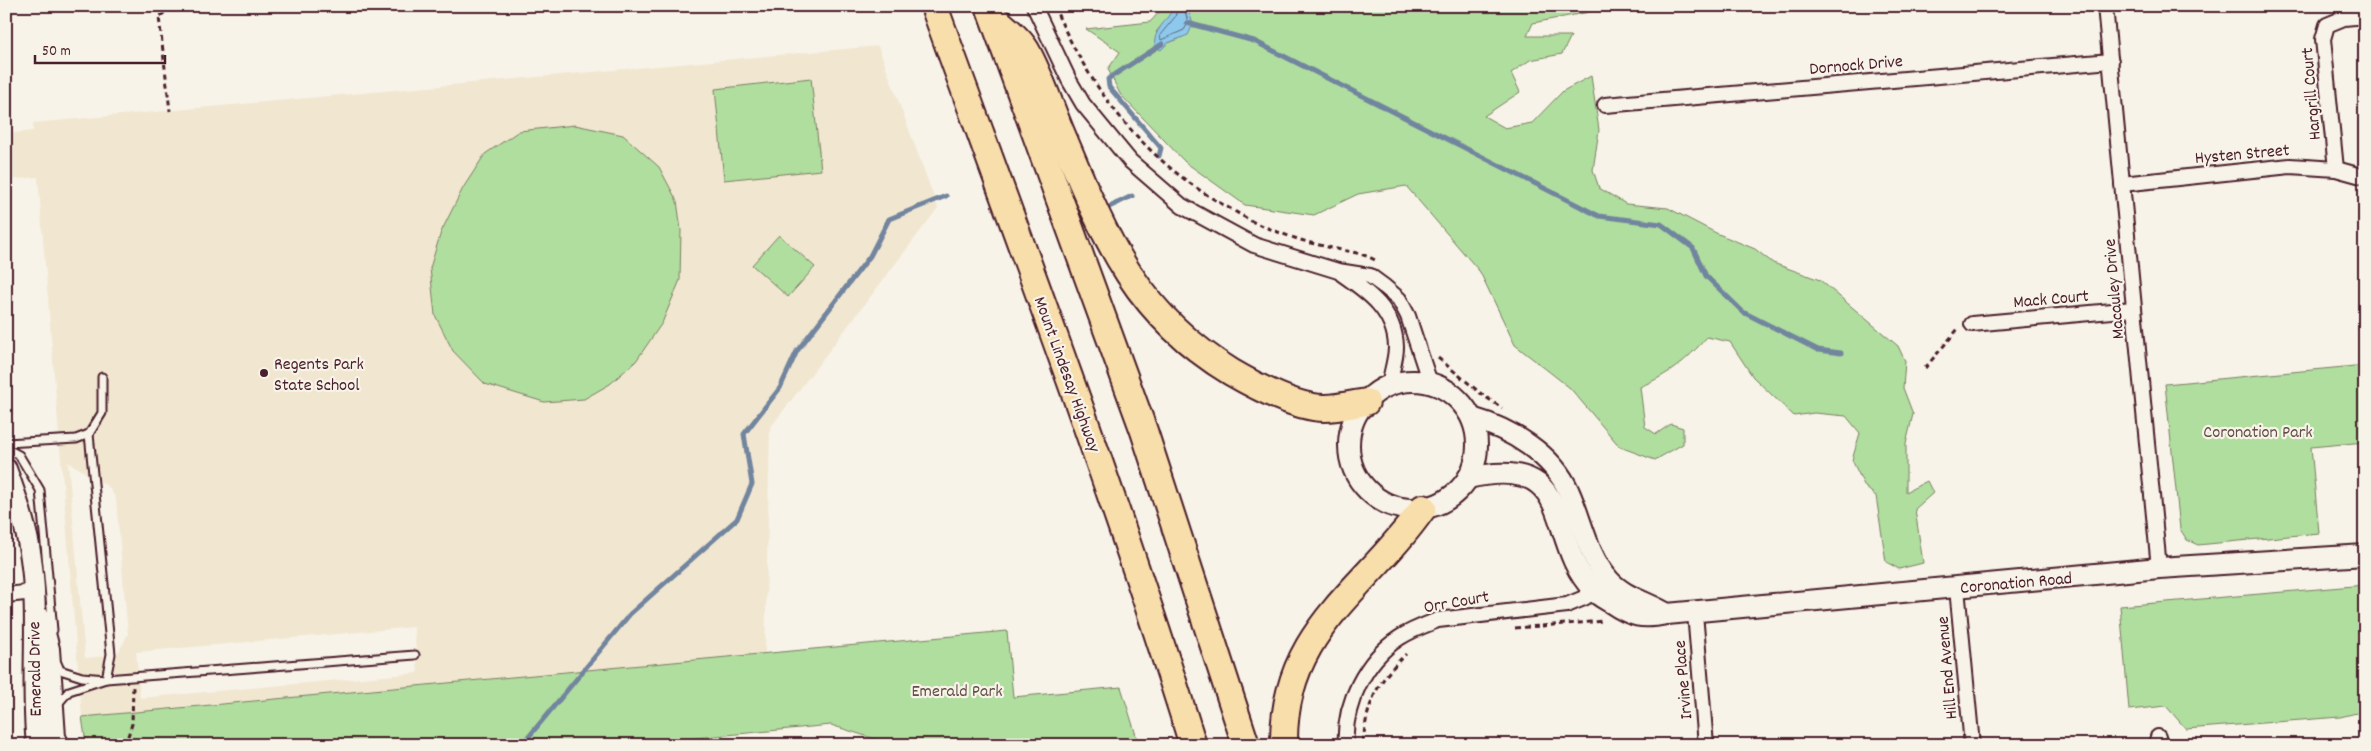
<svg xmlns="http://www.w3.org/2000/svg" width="2371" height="751" font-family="Dekko,sans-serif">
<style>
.built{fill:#f1e6d0;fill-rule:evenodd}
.green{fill:#afde9e;stroke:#7c7e64}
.water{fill:#8cc9ec;stroke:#72859f}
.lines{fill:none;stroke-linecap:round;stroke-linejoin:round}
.shore{stroke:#646378;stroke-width:1}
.stream{stroke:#72859f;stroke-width:5}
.lane-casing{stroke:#4a1f2b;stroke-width:11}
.street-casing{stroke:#4a1f2b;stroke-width:18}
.secondary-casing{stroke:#4a1f2b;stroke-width:24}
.highway-casing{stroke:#4a1f2b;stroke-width:30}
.path{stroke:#4a1f2b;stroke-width:3;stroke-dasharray:5 4;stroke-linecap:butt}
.lane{stroke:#f7f3e8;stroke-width:7}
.street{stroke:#f7f3e8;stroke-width:14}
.secondary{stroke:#f7f3e8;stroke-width:20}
.highway{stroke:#f8deab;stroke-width:26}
.poi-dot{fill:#4a1f2b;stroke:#f7f3e8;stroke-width:2}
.labels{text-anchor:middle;stroke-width:4.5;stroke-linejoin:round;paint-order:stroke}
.street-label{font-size:18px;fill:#4a1f2b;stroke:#f7f3e8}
.poi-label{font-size:18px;fill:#4a1f2b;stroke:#f7f3e8;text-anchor:start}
.park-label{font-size:18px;fill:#634f48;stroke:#f7f3e8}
</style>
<rect width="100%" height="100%" fill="#f7f3e8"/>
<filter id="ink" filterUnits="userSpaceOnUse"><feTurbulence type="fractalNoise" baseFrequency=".02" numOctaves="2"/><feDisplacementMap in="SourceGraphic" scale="10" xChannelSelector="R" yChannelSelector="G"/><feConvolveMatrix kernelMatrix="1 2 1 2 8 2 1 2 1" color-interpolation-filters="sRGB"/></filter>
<g filter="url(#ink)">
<path class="built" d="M878,46L938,208L770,428L765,654L82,717L38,177L6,180V134L33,131V123ZM68,462L109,487L116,499L128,634L117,655L85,658ZM414,627L418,673L140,698L136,652Z"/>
<g class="green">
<path d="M1165,6H1174L1171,14L1156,32L1168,43L1179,39L1190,9L1187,6L1192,10L1281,11L1334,6H1593L1589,12L1533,23L1527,36H1571L1562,54L1530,60L1511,73L1520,92L1484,116L1505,128L1532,123L1563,91L1591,76L1599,130L1593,170L1599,188L1626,204L1668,208L1716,233L1755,249L1773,263L1820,280L1898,346L1905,361L1903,388L1913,414L1906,444V492L1927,481L1933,493L1915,509L1923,563L1899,569L1886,562L1876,496L1865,487L1852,460L1860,433L1846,416L1814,413L1794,416L1753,377L1730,342L1707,337C1685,362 1671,373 1640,387L1645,427L1656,434L1671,424L1683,428V444L1655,460L1620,447L1570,388L1515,345L1480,272L1406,186L1358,194L1314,215L1245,205L1185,162L1120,94L1108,69L1120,52L1086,29L1150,22Z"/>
<polygon points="811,78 821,170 724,180 715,89"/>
<polygon points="575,125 623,135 659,167 677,201 681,230 680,280 662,323 636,361 610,384 584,399 544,402 485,384 453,351 435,315 430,268 441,232 463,188 485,154 519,131"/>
<polygon points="779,235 815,267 788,297 752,265"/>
<polygon points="2365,365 2365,442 2311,447 2319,533 2198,545 2187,540 2180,529 2165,384"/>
<polygon points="2365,585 2365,711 2340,717 2186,729 2166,706 2129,710 2120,606"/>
<polygon points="1007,631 1013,697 1121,687 1139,745 894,745 831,725 654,742 651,745 91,745 85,737 82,717"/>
</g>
<path class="water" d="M1174,6H1187L1193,24L1188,35L1168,43L1161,50L1155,47C1152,30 1168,21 1174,6Z"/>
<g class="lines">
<polyline class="shore" points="1178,6 1175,17 1160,35 1161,40 1184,30 1188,23 1184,6"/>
<g class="stream">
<polyline points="1187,23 1254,41 1599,216 1661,224 1693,248 1706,276 1743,312 1818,350 1841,353"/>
<polyline points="1159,156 1161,148 1109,87 1108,79 1162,44"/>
<polyline points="1109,207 1132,196"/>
<polyline points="522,745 630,614 737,519 752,484 744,434 780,388 797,351 870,256 889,219 946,196"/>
</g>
<g class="lane-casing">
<g id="lane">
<polyline points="6,443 76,439 89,434 102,413 102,377"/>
<polyline points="6,448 19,455 40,490 53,630"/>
<polyline points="57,663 60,670 82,677 106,679 415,655"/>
<polyline points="56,706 69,691 106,679 111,654 89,434"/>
</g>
</g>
<g class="street-casing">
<g id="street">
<polyline points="1034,6 1069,80 1083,104 1130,161 1182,206 1254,245 1338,271 1370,276 1385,287 1399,299 1408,316 1430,383"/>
<polyline points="2105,6 2159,568"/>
<polyline points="1605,105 2111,61"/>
<polyline points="2336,169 2323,39 2327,25 2344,18 2365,16"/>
<polyline points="2122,184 2290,166 2336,169 2365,177"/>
<path d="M1342,274C1368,292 1395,311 1396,347C1396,359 1391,373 1389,386"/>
<polyline points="1972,324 2133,309"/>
<polyline points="1957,588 1972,745"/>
<polyline points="6,595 34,592"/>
<polyline points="1695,613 1706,745"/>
<path d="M1346,745C1343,704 1366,660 1399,638C1411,630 1425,625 1438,620L1567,605L1584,598L1601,587"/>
<polyline points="2156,745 2158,737"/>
</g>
</g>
<g class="secondary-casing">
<g id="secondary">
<circle cx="1413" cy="445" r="64"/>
<path d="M1472,418C1510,429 1553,454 1569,492C1582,521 1587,554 1608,579C1623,597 1648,602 1667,614"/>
<path d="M6,469C15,493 24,520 29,546C41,611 30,679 37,745"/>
<path d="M1468,478C1580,453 1543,539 1594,591C1599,596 1605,599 1610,602C1632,617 1642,619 1667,614L2159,568L2365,555"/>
<polyline points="41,618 49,649 55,737 59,745"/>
</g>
</g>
<g class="highway-casing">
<g id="highway">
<path d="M934,6C1023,251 1116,496 1193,745"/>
<polyline points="989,6 1144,431 1246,745"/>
<path d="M997,20C1006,29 1020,39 1026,50C1040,75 1049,104 1060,130C1103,232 1131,311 1231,372C1255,386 1296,408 1325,408C1338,408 1353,404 1366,402"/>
<path d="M1284,745C1282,630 1365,591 1423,508"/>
</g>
</g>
<g class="path">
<polyline points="168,6 169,9 159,17 170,111"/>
<path d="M1054,6C1091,92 1147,163 1229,208C1240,214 1251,222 1263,226C1282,234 1304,242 1324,246C1341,251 1359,251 1375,260"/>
<polyline points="1438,358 1484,396 1502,408"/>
<polyline points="1925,368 1958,329"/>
<polyline points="1515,628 1604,621"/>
<path d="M1363,742C1367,703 1377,681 1406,654"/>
<polyline points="125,745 132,724 133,687"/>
<polyline points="640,745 645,741"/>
</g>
<use href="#lane" class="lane"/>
<use href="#street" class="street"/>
<use href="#secondary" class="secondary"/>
<use href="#highway" class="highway"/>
</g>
</g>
<circle class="poi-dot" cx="264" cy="373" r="5"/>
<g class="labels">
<g class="street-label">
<text transform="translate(1856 64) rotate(-5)" y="6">Dornock Drive</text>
<text transform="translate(2310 94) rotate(-95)" y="6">Hargrill Court</text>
<text transform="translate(2242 153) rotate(-5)" y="6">Hysten Street</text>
<text transform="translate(2113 289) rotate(-95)" y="6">Macauley Drive</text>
<text transform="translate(2051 298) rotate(-5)" y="6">Mack Court</text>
<text transform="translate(1068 374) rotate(70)" y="6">Mount Lindesay Highway</text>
<text transform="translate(2016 582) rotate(-5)" y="6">Coronation Road</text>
<text transform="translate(1456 601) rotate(-10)" y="6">Orr Court</text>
<text transform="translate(1946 668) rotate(-95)" y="6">Hill End Avenue</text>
<text transform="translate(34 669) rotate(-91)" y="6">Emerald Drive</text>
<text transform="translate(1682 680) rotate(-95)" y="6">Irvine Place</text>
</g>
<g class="poi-label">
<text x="274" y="369">Regents Park<tspan x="274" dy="21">State School</tspan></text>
</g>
<g class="park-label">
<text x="2258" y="437">Coronation Park</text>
<text x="957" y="696">Emerald Park</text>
</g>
</g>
<rect width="2371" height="751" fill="none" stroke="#f7f3e8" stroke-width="25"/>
<rect x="12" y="12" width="2346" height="726" fill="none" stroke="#4a1f2b" stroke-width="2" filter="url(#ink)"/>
<path d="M35 55v8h130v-8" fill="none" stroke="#4a1f2b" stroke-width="2.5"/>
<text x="42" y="55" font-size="15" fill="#4a1f2b" stroke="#f7f3e8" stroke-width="4" paint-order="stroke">50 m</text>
</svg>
